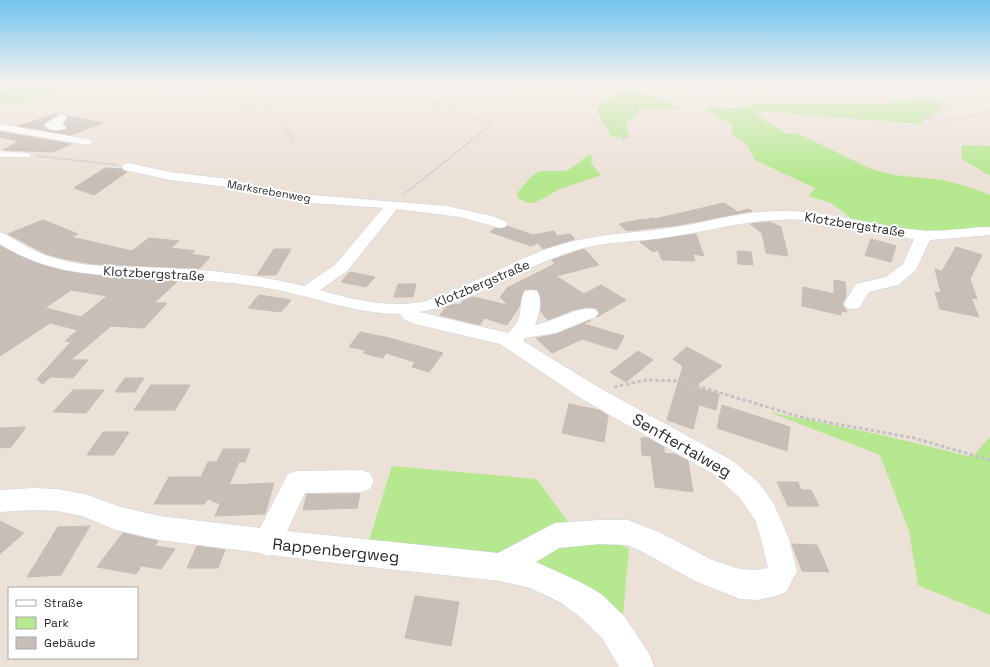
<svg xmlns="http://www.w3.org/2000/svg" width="990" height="667" font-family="'Space Grotesk',sans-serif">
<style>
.green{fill:#b5e88f}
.building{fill:#c7beb8;stroke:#c7bdb1;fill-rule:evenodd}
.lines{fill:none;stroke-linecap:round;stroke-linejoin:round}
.minor-casing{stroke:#cdd3e2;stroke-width:1}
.path-far1{stroke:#c3c3c3;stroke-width:1.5;stroke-dasharray:1.5 1;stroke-linecap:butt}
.path{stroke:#c3c3c3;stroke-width:3;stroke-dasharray:3.5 2.5;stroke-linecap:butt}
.minor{fill:#fff;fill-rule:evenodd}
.labels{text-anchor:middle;stroke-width:4;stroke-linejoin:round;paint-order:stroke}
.far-street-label{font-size:11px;fill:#282828;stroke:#fff}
.street-label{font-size:13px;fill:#282828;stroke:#fff}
.near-street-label{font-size:16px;fill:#282828;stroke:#fff}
</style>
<rect width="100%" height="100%" fill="#ece1d7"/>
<g class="green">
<polygon points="14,87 64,87 65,88 38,100 0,103 0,91"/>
<path d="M616,91C636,91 663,97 680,109H639L638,115L626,122L629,138L612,137L596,109L604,101L613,98Z"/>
<polygon points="927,97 940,104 941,109 922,119 922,124 771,112 754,113 787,134 797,133 871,169 893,175 943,180 969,187 990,195 990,229 924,231 901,229 852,219 831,203 809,196 815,188 755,160 748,146 732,134 733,125 705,109 712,106 727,109 758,104 887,104 895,101"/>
<polygon points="961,145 990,146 990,176 962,159"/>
<polygon points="588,155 592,155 591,163 601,175 560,189 534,203 528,203 518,198 517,193 531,177 539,171 564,171 570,169"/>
<polygon points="769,412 886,436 972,457 990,437 990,615 918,585 909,531 880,455"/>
<polygon points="392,466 537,479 567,521 629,549 622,625 586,594 368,544"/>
</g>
<g class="building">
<polygon points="55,114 58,114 42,125 48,130 53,131 66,130 67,127 64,124 68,116 103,123 71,135 18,126"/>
<polygon points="0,132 71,144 53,152 3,150 19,141 0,137"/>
<polygon points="105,168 122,169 127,172 94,195 74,188"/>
<polygon points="724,203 738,212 748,209 752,211 679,225 627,231 619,224 643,219 644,220 653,218 655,219"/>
<polygon points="43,220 78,234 71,237 132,251 149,238 179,241 171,248 195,251 191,254 210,257 200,268 193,268 93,264 65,259 46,254 8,234"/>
<polygon points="770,222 781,227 788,256 766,253 762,233 750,224"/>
<polygon points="507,226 533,235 554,231 557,236 570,234 575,239 543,249 538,243 531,246 490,232 495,228 500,229"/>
<polygon points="696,234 704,256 693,254 695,261 662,260 658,250 653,252 640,242"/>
<polygon points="871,239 896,246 891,262 865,255"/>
<path d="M0,246L20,256L60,270L102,276L179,280L154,303H167L144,328L111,326L71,360H88L73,378L51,377L42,384L37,379L71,342L65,341L78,330L50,323L0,356ZM71,290L107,296L81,317L45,308Z"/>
<polygon points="956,247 982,255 970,279 977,299 971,298 979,317 940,309 935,292 941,293 935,269 942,271"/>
<polygon points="274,249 291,249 276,275 257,275"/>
<polygon points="584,249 599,265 556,276 584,294 601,285 626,300 597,317 600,313 596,308 588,307 573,310 548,320 541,312 541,299 538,290 531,289 524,290 519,307 507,325 484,318 480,325 440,315 446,307 455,304 460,305 463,301 473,297 508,305 500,297 507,288 555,264 552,260"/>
<polygon points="737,251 751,252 753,265 738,264"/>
<polygon points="350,272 375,277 366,287 341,282"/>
<polygon points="834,280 845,282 846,297 842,304 847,312 841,311 841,315 802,306 803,287 834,294"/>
<polygon points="398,284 416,284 413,297 394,297"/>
<polygon points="259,295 291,300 281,312 248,308"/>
<polygon points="591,320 584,324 624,336 617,350 582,339 552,353 536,338 557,334"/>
<polygon points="360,332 389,338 443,353 429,372 412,367 415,362 386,353 383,358 363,353 365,350 349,347"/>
<polygon points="687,347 722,366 694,387 719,394 716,410 699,405 693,429 667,420 683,366 673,359"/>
<polygon points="638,351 653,360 626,382 610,372"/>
<polygon points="125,378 144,378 135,392 115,392"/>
<polygon points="151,385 190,385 175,410 134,410"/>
<polygon points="73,390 104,390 86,413 53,412"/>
<polygon points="569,404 599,410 608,416 604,442 562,433"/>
<polygon points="722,405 790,427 787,451 717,428"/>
<polygon points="26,427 11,447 0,448 0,428"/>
<polygon points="103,432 129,432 114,455 87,455"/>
<polygon points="641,438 648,438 664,447 664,453 675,454 688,461 693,492 655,487 651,456 642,455"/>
<polygon points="223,449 250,449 245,462 239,462 229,485 274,483 265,514 215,516 220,504 208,499 204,504 154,504 169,477 201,477 208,462 217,462"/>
<polygon points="777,482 798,482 801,490 811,490 819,506 788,506"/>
<polygon points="307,494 360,494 357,508 303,510"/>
<polygon points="0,521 24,533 0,554"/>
<polygon points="90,526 61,575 27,577 58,527"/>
<polygon points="123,533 158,541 155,546 175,549 161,569 141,566 136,574 97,567"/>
<polygon points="792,544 817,545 829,572 802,571"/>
<polygon points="197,546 225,550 218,568 187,568"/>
<polygon points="415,596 459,602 451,646 405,638"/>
</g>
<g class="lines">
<g class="minor-casing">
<g id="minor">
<path d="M62,114L67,117L62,124L66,127L65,129C56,131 50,131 44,125C45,124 61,114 62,114Z"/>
<polygon points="0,124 87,139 93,142 87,145 0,130"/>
<polygon points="0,151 29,153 31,155 29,157 0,157"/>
<path d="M128,163L170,172L228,179L277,190L312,195L447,206L492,216L505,221L507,224L505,227L500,228L460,217L397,209L347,271L320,290C354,300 391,309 426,301C440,297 454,290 468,284C500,270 532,252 566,243C600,234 635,233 669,228C696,225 723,216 750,213C783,209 814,211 846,218C870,222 894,228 918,230C942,233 966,227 990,227V235L930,240L916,270L898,285L869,292L859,308L853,309L847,308L844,304L856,284L886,277L903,264L914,239C876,234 839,222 800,220C755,217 713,231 669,237C637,242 604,241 573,251C521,267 472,304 419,312L508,333C527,317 516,305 525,291L531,290L537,291C543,300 539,316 535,325C553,322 579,305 595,309L598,313L595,317L556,333L525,338L523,341L598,387L733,461L746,472L758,482L774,504L789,539L797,571L786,592L776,596L757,600L740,599L695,581L641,551L627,545L599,544L559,548L536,562L580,582L601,594L624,616L650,655L654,667H619L602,638L579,616L560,602L530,588L500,581L360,566L270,555L267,556L261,553L159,540L116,530L82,516L57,511L33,510L0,512V490L33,488L57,489L85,494L118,506L159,516L260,528L288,474L297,471L361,470L370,473L374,481L370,489L361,492L305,493L287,531L498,553L555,523L599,520H628L661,533L712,560L740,569L757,570L768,568L761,539L755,520L740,498L715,475L582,399L500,344L415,324L405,320L400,314C352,314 308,294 261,287C230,282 198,280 167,278C106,275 54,278 0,244V232L5,234C20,243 35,252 51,257C87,269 128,266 166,268C212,270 259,275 304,286L335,265L383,208L312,203L277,198L228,187L170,180L124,170L122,167L124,164Z"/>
</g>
</g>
<g class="path-far1">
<polyline points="553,83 583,91 594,105 587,113 587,116 601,123 611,124 647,95 652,83"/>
<path d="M664,83C677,85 689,87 701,91C718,95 732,105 750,101L739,91L756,83"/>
<path d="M891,83L918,92L943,104L945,109L926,119C947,123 967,117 988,113L990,110"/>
<polyline points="0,84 138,86 157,83"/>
<polyline points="396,84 420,93 428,100 492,124 403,195"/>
<polyline points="147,85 207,94 235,104 266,108 274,111 294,141"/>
<polyline points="611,124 623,131 623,141"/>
<polyline points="37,156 118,165"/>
</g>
<polyline class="path" points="614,387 646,380 681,381 804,418 914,438 990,460"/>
<use href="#minor" class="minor"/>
</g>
<linearGradient id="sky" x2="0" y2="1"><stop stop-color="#71c4ee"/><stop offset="0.47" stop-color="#f6f2ed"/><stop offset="1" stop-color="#f6f2ed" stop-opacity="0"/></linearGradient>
<rect width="990" height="177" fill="url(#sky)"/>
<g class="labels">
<g class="far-street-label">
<text transform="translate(269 191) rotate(10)" y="4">Marksrebenweg</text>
</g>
<g class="street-label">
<text transform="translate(855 224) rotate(9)" y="5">Klotzbergstraße</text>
<text transform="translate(154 273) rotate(3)" y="5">Klotzbergstraße</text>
<text transform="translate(482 283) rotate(-23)" y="5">Klotzbergstraße</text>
</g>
<g class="near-street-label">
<text transform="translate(682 445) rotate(30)" y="6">Senftertalweg</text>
<text transform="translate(336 550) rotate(6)" y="6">Rappenbergweg</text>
</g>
</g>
<rect x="8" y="587" width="130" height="72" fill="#ffffff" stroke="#a9a9a9"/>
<rect x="16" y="600" width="20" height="6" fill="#ffffff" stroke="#a9a9a9"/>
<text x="44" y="607" font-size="12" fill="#282828">Straße</text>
<rect x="16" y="617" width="20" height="12" fill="#b5e88f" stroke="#a9a9a9"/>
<text x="44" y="627" font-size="12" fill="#282828">Park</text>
<rect x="16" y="637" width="20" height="12" fill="#c7beb8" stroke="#a9a9a9"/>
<text x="44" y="647" font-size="12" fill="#282828">Gebäude</text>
</svg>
